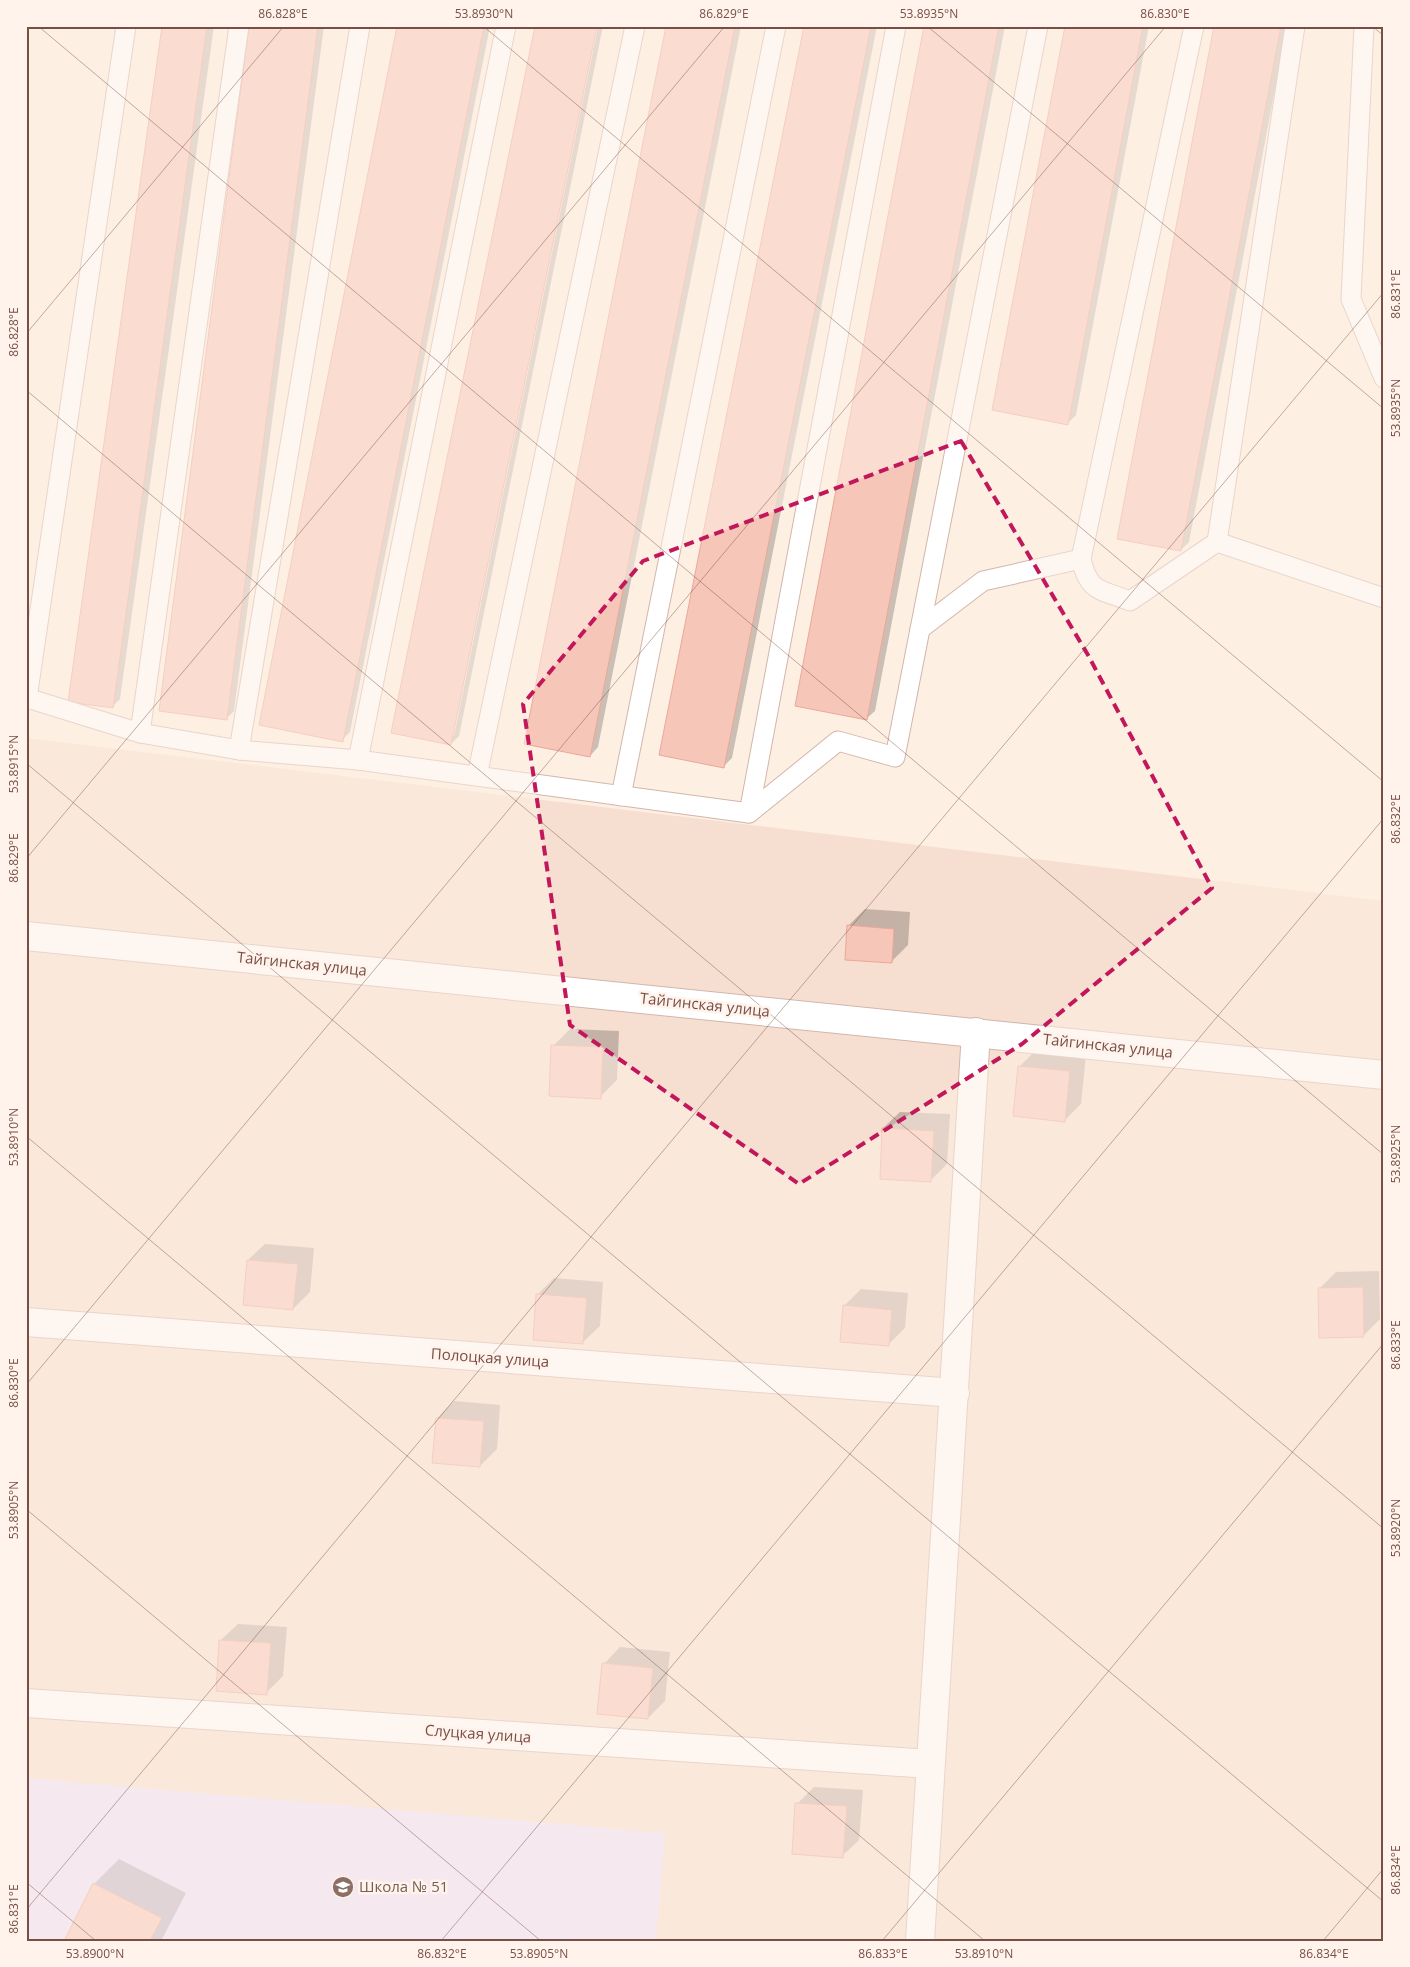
<svg xmlns="http://www.w3.org/2000/svg" width="1410" height="1967" font-family="'Open Sans',sans-serif">
<style>
.residential{fill:#f6dfd1}
.education{fill:#ece0fa}
.shadow{fill:#0003}
.building{fill:#f6c6b8;stroke:#eaa897}
.lines{fill:none;stroke-linecap:round;stroke-linejoin:round}
.lane-casing{stroke:#d2b6ab;stroke-width:21}
.street-casing{stroke:#d2b6ab;stroke-width:30}
.lane{stroke:#fff;stroke-width:19}
.street{stroke:#fff;stroke-width:28}
.marked{fill:none;stroke:#c2185b;stroke-width:4;stroke-dasharray:10 6;stroke-linejoin:round}
.ticks{fill:none;stroke:#784f47;stroke-width:1;stroke-opacity:0.45}
.labels{text-anchor:middle;stroke-width:5;stroke-linejoin:round;paint-order:stroke}
.street-label{font-size:15px;fill:#784f47;stroke:#fff3eb}
.education-label{font-size:15px;fill:#785e54;stroke:#fff3eb;text-anchor:start}
.neatline{fill:none;stroke:#784f47;stroke-width:2}
.ticks-label{font-size:12px;text-anchor:middle;fill:#784f47}
</style>
<rect width="100%" height="100%" fill="#feefe3"/>
<polygon class="residential" points="26,738 1384,901 1384,1941 26,1941"/>
<polygon class="education" points="26,1778 665,1833 656,1941 26,1941"/>
<g class="shadow">
<polygon points="163,26 214,26 120,699 112,707"/>
<polygon points="250,26 324,26 234,711 226,719"/>
<polygon points="398,26 490,26 350,732 342,740"/>
<polygon points="598,26 603,26 459,736 451,744 452,736 454,736"/>
<polygon points="668,26 741,26 598,747 590,756"/>
<polygon points="805,26 877,26 732,758 724,766"/>
<polygon points="926,26 1005,26 875,711 866,719"/>
<polygon points="1066,26 1149,26 1076,415 1068,423"/>
<polygon points="1215,26 1287,26 1189,542 1181,550"/>
<polygon points="865,909 910,912 908,945 891,962 848,926"/>
<polygon points="570,1029 619,1031 617,1080 600,1097 553,1046"/>
<polygon points="1036,1050 1086,1055 1081,1104 1064,1121 1019,1067"/>
<polygon points="900,1112 950,1114 947,1164 930,1181 883,1128"/>
<polygon points="265,1244 314,1248 310,1292 293,1309 248,1260"/>
<polygon points="1379,1271 1380,1319 1363,1336 1319,1289 1336,1272"/>
<polygon points="554,1278 603,1282 600,1326 583,1342 537,1295"/>
<polygon points="861,1289 908,1293 905,1328 888,1345 844,1306"/>
<polygon points="454,1401 500,1405 497,1449 480,1466 437,1418"/>
<polygon points="238,1624 287,1627 283,1676 266,1693 221,1640"/>
<polygon points="620,1647 670,1652 665,1701 648,1718 604,1664"/>
<polygon points="814,1787 863,1790 859,1840 842,1856 797,1804"/>
<polygon points="119,1859 186,1893 161,1941 65,1941 94,1884"/>
</g>
<g class="building">
<polygon points="162,26 207,26 113,708 68,702"/>
<polygon points="249,26 318,26 227,720 159,711"/>
<polygon points="397,26 484,26 343,742 259,725"/>
<polygon points="535,26 597,26 451,745 391,733"/>
<polygon points="666,26 735,26 590,757 524,744"/>
<polygon points="804,26 871,26 724,768 659,755"/>
<polygon points="924,26 999,26 867,720 795,706"/>
<polygon points="1065,26 1143,26 1068,425 992,410"/>
<polygon points="1214,26 1281,26 1181,551 1117,539"/>
<polygon points="847,925 894,929 892,963 845,960"/>
<polygon points="551,1045 603,1047 601,1099 549,1096"/>
<polygon points="1018,1066 1070,1071 1065,1122 1013,1116"/>
<polygon points="882,1128 934,1131 931,1182 880,1179"/>
<polygon points="247,1260 298,1264 293,1310 243,1305"/>
<polygon points="1363,1287 1364,1337 1319,1338 1318,1288"/>
<polygon points="536,1294 587,1298 583,1344 533,1340"/>
<polygon points="843,1305 892,1310 889,1346 840,1342"/>
<polygon points="436,1418 484,1421 480,1467 432,1463"/>
<polygon points="219,1640 271,1643 267,1695 216,1691"/>
<polygon points="602,1663 653,1668 648,1719 597,1714"/>
<polygon points="795,1803 847,1806 843,1858 792,1854"/>
<polygon points="93,1883 162,1918 150,1941 64,1941"/>
</g>
<g class="lines">
<g class="lane-casing">
<g id="lane">
<polyline points="126,26 27,698 140,733 239,26"/>
<path d="M1194,26L1081,559C1089,593 1100,589 1130,601L1217,542L1295,26"/>
<polyline points="1364,26 1351,299 1384,378"/>
<polyline points="1217,542 1384,598"/>
<polyline points="920,629 983,581 1081,559"/>
<polyline points="140,733 239,750 358,760 749,813 838,741 895,757 1038,26"/>
<polyline points="239,750 360,26"/>
<polyline points="358,760 506,26"/>
<polyline points="477,776 635,26"/>
<polyline points="621,796 776,26"/>
<polyline points="749,813 896,26"/>
</g>
</g>
<g class="street-casing">
<g id="street">
<polyline points="26,936 1384,1075"/>
<polyline points="26,1322 955,1393"/>
<polyline points="26,1703 930,1764"/>
<polyline points="920,1941 976,1032"/>
</g>
</g>
<use href="#lane" class="lane"/>
<use href="#street" class="street"/>
</g>
<path d="M0 0H1410V1967H0ZM961,441L1088,655L1212,888L1022,1044L799,1184L570,1025L523,704L643,561Z" fill="#feefe3" fill-opacity=".55" fill-rule="evenodd"/>
<path class="marked" d="M961,441L1088,655L1212,888L1022,1044L799,1184L570,1025L523,704L643,561Z"/>
<path class="ticks" d="M38,26L1384,1155M483,26L1384,782M927,26L1384,409M1372,26L1384,36M26,334L284,26M26,390L1384,1529M26,763L1384,1902M26,859L725,26M26,1136L985,1941M26,1385L1166,26M26,1509L541,1941M26,1882L96,1941M26,1910L1384,292M441,1941L1384,818M882,1941L1384,1343M1323,1941L1384,1868"/>
<defs>
<g id="school-disc" transform="scale(1.125)"><circle r="9.5" fill="#8d6e63" stroke="#fff3eb"/><path d="M0-5L7-2L0 1L-7-2ZM-4 1L0 2.5L4 1V4Q0 6-4 4Z" fill="#fff"/></g>
</defs>
<g fill-rule="evenodd">
<use href="#school-disc" x="343" y="1887"/>
</g>
<g class="labels">
<g class="street-label">
<text transform="translate(302 964) rotate(6)" y="5">Тайгинская улица</text>
<text transform="translate(705 1005) rotate(6)" y="5">Тайгинская улица</text>
<text transform="translate(1108 1046) rotate(6)" y="5">Тайгинская улица</text>
<text transform="translate(490 1358) rotate(4)" y="5">Полоцкая улица</text>
<text transform="translate(478 1734) rotate(4)" y="5">Слуцкая улица</text>
</g>
<g class="education-label">
<text x="359" y="1892">Школа № 51</text>
</g>
</g>
<rect width="1410" height="1967" fill="none" stroke="#fff3eb" stroke-width="55"/>
<rect x="28" y="28" width="1354" height="1912" class="neatline"/>
<g class="ticks-label">
<text x="283" y="18">86.828°E</text>
<text x="484" y="18">53.8930°N</text>
<text x="724" y="18">86.829°E</text>
<text x="929" y="18">53.8935°N</text>
<text x="1165" y="18">86.830°E</text>
<text transform="translate(1396 294) rotate(-90)" y="4">86.831°E</text>
<text transform="translate(14 332) rotate(-90)" y="4">86.828°E</text>
<text transform="translate(1396 408) rotate(-90)" y="4">53.8935°N</text>
<text transform="translate(14 764) rotate(-90)" y="4">53.8915°N</text>
<text transform="translate(1396 819) rotate(-90)" y="4">86.832°E</text>
<text transform="translate(14 858) rotate(-90)" y="4">86.829°E</text>
<text transform="translate(14 1137) rotate(-90)" y="4">53.8910°N</text>
<text transform="translate(1396 1154) rotate(-90)" y="4">53.8925°N</text>
<text transform="translate(1396 1345) rotate(-90)" y="4">86.833°E</text>
<text transform="translate(14 1383) rotate(-90)" y="4">86.830°E</text>
<text transform="translate(14 1510) rotate(-90)" y="4">53.8905°N</text>
<text transform="translate(1396 1528) rotate(-90)" y="4">53.8920°N</text>
<text transform="translate(1396 1870) rotate(-90)" y="4">86.834°E</text>
<text transform="translate(14 1909) rotate(-90)" y="4">86.831°E</text>
<text x="95" y="1958">53.8900°N</text>
<text x="442" y="1958">86.832°E</text>
<text x="539" y="1958">53.8905°N</text>
<text x="883" y="1958">86.833°E</text>
<text x="984" y="1958">53.8910°N</text>
<text x="1324" y="1958">86.834°E</text>
</g>
</svg>
